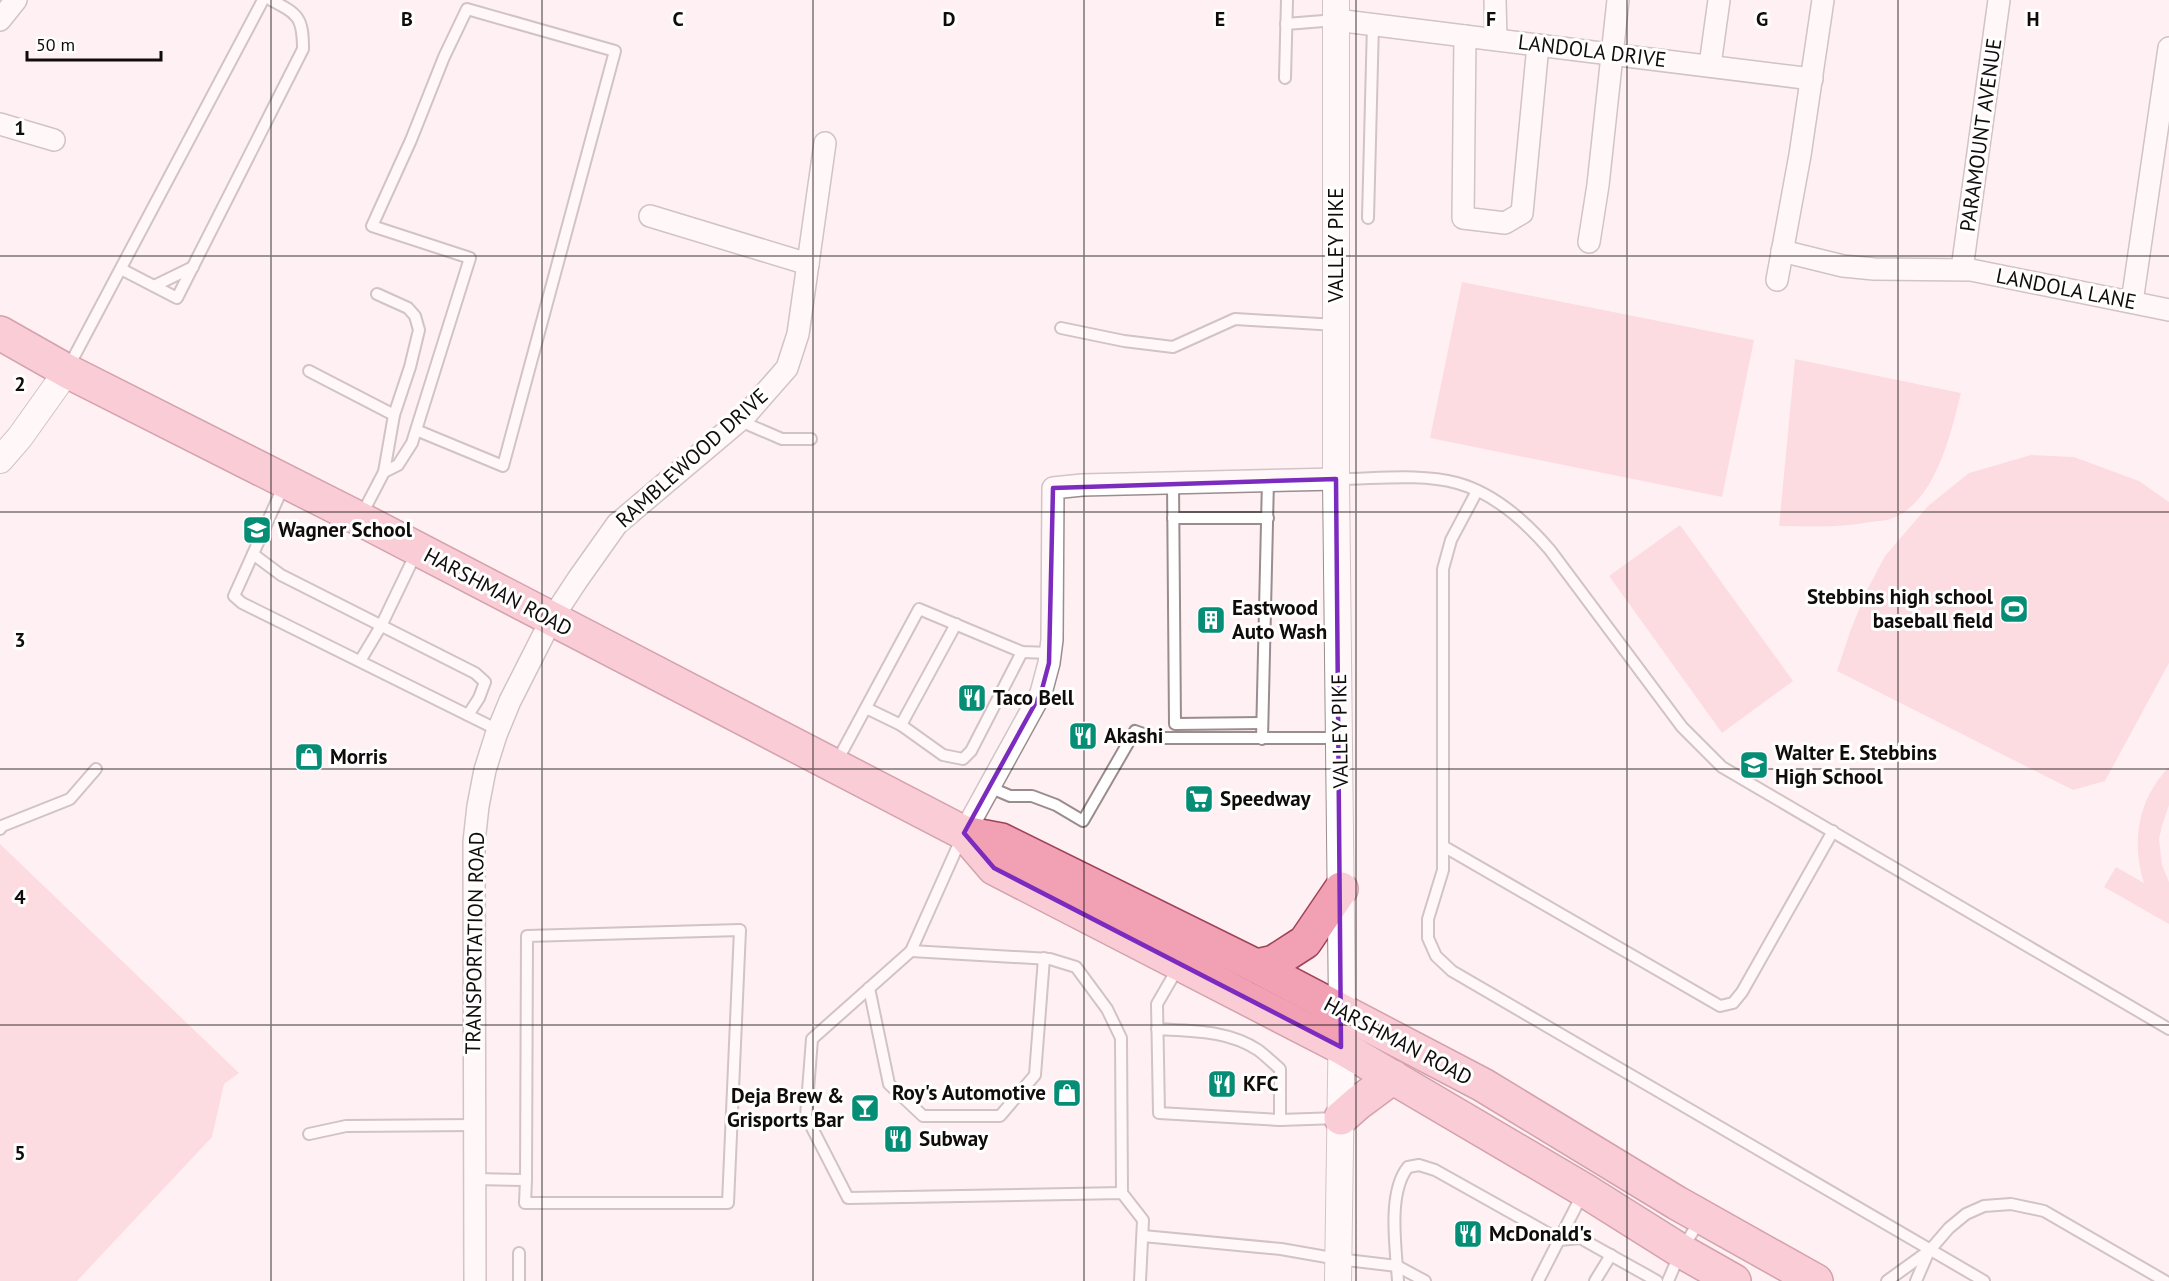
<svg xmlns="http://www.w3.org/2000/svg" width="2169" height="1281" font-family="'PT Sans',sans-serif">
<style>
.green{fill:#fbc3cc}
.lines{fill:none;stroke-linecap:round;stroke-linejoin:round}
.service-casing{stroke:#9b8c8e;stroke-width:14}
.minor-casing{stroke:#9b8c8e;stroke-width:24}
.tertiary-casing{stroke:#9b8c8e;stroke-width:28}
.primary-casing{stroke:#9e4359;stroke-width:36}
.service{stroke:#fff;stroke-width:10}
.minor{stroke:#fff;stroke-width:21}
.tertiary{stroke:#fff;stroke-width:26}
.primary{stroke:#f2a0b4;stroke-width:33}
.marked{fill:none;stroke:#7b2cbf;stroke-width:4.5;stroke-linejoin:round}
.grid{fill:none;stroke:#110c0c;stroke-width:1.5;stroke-opacity:0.55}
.labels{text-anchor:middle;stroke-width:6;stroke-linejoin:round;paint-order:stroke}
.street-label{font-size:21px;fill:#110c0c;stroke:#fff}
.poi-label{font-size:21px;font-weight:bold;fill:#110c0c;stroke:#fff;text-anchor:start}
.grid-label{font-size:20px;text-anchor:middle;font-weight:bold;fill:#110c0c;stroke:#fff;stroke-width:6;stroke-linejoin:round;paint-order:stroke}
</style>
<rect width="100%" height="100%" fill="#fff1f3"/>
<g class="green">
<polygon points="1462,282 1754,340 1722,497 1430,438"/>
<path d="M1795,359L1961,393C1951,433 1936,501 1893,518C1886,521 1877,521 1870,522C1840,528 1810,526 1779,526Z"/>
<polygon points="2031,455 2074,457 2139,481 2169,502 2169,663 2105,781 2073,790 1837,671 1851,629 1867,590 1885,556 1928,506 1969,473"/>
<polygon points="1680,525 1793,681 1722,733 1609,576"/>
<path d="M2169,767V805L2162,826L2159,839L2162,865L2169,882V924L2104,887L2116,867L2144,883C2131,841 2138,799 2169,767Z"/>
<polygon points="0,844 239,1073 224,1084 212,1137 77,1281 0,1281"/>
</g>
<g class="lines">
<g class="service-casing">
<g id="service">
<polyline points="1286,24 1336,20"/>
<polyline points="1285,78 1287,0"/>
<polyline points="1368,218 1373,24"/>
<path d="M121,269L177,298L303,49C303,17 298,14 271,0"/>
<polyline points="154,286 193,267"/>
<polyline points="1061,328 1124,341 1173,347 1235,319 1336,325"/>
<polyline points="68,368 263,0"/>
<polyline points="309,371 394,415"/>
<polyline points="740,421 782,439 811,439"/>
<polyline points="384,472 398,465 412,443 416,430 470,258 372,226 411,140 444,57 467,9 615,51 503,466 416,430"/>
<path d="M1337,479C1376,479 1419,473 1457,483C1494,493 1526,522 1550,550L1682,727L1722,767L2169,1029"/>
<polyline points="1173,483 1175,724 1262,723"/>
<polyline points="284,485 234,596 242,603 498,730"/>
<polyline points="1477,491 1451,540 1443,569 1443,870 1428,919 1428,938 1436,956 1452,971 1984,1281"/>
<polyline points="361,516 384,472 394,415 410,367 419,330 415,316 408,308 377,294"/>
<polyline points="1173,518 1268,518"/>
<polyline points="253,554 281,575 475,673 485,682 479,698 468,715"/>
<polyline points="360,661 381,626 416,553"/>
<polyline points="866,708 901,725 956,624"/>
<polyline points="901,725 943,755 963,759 971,751 1022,652"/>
<polyline points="1262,739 1268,480"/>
<polyline points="836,763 919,609 1022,652 1050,653"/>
<polyline points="989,787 1010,796 1032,796 1056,805 1083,821 1135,731 1152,737 1159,738 1339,738"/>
<polyline points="0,829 2,826 70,799 96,769"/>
<polyline points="961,839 911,951 812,1039 806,1116 848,1198 1122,1193 1143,1220 1140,1281"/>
<polyline points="1443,846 1720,1006 1733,1003 1742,992 1833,831"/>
<polyline points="911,951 1050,959 1076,967 1107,1009 1121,1038 1122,1193"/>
<polyline points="869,988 889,1084 923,1116 1000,1116 1035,1075 1044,958"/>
<path d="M1157,1029C1192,1031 1228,1030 1258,1050C1266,1056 1273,1063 1280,1069V1120L1159,1113L1157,1004L1179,966"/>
<polyline points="1280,1120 1338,1118"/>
<polyline points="309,1134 346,1126 474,1125"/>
<polyline points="474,1179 526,1180 525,1203 728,1203 740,930 527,936 526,1180"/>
<polyline points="1143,1236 1281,1249 1338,1259 1397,1266 1425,1281"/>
<polyline points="519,1253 519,1281"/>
<path d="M1398,1281C1396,1248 1387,1193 1408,1167L1419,1165L1435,1170L1560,1240L1580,1238L1657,1281"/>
<polyline points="1538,1281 1583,1193"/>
<polyline points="1595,1281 1611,1255"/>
<polyline points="1668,1281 1681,1251 1700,1220"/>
<polyline points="1887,1281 1930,1250 1949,1228 1966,1214 1984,1206 2011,1204 2044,1211 2165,1281"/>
<polyline points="1916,1281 1929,1251"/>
</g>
</g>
<g class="minor-casing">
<g id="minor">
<polyline points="1495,0 1496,39"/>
<polyline points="0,20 16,0"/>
<polyline points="1336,20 1812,79"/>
<polyline points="1465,36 1463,218 1505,223 1522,213 1538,45"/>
<polyline points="1710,65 1719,0"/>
<polyline points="0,124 54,140"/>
<polyline points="650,216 808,264"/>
<polyline points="1589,242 1598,185 1618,0"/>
<polyline points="1782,251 1843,266 1874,269 1971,270 2169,310"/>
<polyline points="1962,269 1999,0"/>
<polyline points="1777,280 1800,155 1823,0"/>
<polyline points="2132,302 2169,48"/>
<polyline points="964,833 1041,693 1049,663 1052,640 1053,488 1082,485 1336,479"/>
<polyline points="475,1281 474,842 478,806 485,770 496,735 510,701 551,620 578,579 617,524 745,416 787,368 798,334 825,143"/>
</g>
</g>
<g class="tertiary-casing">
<g id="tertiary">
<polyline points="1336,0 1336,479 1342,1012 1338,1281"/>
<polyline points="0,460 20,437 67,371"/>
</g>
</g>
<g class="primary-casing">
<g id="primary">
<polyline points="0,333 67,371 360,519 964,833 1001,840 1256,966 1483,1085 1677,1203 1816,1281"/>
<polyline points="964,833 994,868 1341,1047 1584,1190 1681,1251 1734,1281"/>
<polyline points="1256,966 1274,962 1305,942 1341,889"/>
<polyline points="1341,1118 1358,1103 1393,1077"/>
</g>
</g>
<use href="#service" class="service"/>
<use href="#minor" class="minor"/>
<use href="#tertiary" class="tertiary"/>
<use href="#primary" class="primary"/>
</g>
<path d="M0 0H2169V1281H0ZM1336,479L1341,1047L994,868L964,833L1041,693L1049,663L1053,488Z" fill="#fff1f3" fill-opacity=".55" fill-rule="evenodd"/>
<path class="marked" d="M1336,479L1341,1047L994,868L964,833L1041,693L1049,663L1053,488Z"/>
<path class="grid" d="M271,0V1281M542,0V1281M813,0V1281M1084,0V1281M1356,0V1281M1627,0V1281M1898,0V1281M0,256H2169M0,512H2169M0,769H2169M0,1025H2169"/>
<defs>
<g id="school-square" transform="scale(1.5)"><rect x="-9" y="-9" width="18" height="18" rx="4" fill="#068d75" stroke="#fff"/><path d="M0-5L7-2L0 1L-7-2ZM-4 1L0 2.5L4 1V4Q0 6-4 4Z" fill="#fff"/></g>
<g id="stadium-square" transform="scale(1.5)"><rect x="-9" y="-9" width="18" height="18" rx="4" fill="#068d75" stroke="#fff"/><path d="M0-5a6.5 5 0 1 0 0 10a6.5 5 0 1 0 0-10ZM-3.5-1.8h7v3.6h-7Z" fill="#fff"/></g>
<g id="building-square" transform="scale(1.5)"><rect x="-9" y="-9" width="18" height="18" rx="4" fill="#068d75" stroke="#fff"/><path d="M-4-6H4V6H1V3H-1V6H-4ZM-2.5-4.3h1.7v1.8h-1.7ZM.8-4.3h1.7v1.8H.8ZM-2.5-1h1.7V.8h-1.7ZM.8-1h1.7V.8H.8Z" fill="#fff"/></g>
<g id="restaurant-square" transform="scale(1.5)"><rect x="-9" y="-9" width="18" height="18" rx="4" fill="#068d75" stroke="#fff"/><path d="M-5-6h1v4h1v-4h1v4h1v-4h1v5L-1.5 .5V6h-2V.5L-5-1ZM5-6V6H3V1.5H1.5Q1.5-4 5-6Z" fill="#fff"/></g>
<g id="shop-square" transform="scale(1.5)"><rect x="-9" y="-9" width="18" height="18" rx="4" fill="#068d75" stroke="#fff"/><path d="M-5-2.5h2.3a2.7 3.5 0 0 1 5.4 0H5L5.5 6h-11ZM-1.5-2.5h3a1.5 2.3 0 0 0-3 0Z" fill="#fff"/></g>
<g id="supermarket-square" transform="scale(1.5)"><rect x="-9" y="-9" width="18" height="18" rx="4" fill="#068d75" stroke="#fff"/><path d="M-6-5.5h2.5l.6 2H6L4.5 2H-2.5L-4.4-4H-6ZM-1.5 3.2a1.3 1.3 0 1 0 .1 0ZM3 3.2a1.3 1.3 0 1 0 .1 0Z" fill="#fff"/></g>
<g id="bar-square" transform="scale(1.5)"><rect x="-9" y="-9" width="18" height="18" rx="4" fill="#068d75" stroke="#fff"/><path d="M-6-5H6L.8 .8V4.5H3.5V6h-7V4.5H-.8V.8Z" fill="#fff"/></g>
</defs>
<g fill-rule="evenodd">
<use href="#school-square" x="257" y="530"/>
<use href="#stadium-square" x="2014" y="609"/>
<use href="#building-square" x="1211" y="620"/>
<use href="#restaurant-square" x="972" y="698"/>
<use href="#restaurant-square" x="1083" y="736"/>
<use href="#shop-square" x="309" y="757"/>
<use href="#school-square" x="1754" y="765"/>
<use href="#supermarket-square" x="1199" y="799"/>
<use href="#restaurant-square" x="1222" y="1084"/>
<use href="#shop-square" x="1067" y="1093"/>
<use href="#bar-square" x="865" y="1108"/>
<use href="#restaurant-square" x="898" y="1139"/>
<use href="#restaurant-square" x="1468" y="1234"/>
</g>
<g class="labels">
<g class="street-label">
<text transform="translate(1592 51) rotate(7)" y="7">LANDOLA DRIVE</text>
<text transform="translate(1981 135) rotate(-82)" y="7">PARAMOUNT AVENUE</text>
<text transform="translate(1336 245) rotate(-90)" y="7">VALLEY PIKE</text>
<text transform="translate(2066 289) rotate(11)" y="7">LANDOLA LANE</text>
<text transform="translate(692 458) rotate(-42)" y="7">RAMBLEWOOD DRIVE</text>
<text transform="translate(498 592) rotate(28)" y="7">HARSHMAN ROAD</text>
<text transform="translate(1340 731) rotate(-91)" y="7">VALLEY PIKE</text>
<text transform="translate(475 943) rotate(-89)" y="7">TRANSPORTATION ROAD</text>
<text transform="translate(1398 1041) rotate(28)" y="7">HARSHMAN ROAD</text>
</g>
<g class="poi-label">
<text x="278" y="537">Wagner School</text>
<text x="1993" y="604" text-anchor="end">Stebbins high school<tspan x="1993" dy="24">baseball field</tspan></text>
<text x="1232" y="615">Eastwood<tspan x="1232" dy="24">Auto Wash</tspan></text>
<text x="993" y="705">Taco Bell</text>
<text x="1104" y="743">Akashi</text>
<text x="1775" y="760">Walter E. Stebbins<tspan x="1775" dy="24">High School</tspan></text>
<text x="330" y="764">Morris</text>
<text x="1220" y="806">Speedway</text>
<text x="1243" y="1091">KFC</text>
<text x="1046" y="1100" text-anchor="end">Roy's Automotive</text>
<text x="844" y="1103" text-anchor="end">Deja Brew &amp;<tspan x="844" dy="24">Grisports Bar</tspan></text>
<text x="919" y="1146">Subway</text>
<text x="1489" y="1241">McDonald's</text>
</g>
</g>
<g class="grid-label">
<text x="407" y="26">B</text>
<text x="678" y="26">C</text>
<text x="949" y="26">D</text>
<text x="1220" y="26">E</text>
<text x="1491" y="26">F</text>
<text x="1762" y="26">G</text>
<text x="2033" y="26">H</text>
<text x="20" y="135">1</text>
<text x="20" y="391">2</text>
<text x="20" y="647">3</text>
<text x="20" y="904">4</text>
<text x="20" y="1160">5</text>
</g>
<path d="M27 51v9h134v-9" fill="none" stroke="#110c0c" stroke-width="3"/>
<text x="36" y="51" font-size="18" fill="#110c0c" stroke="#ffffff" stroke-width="4.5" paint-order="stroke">50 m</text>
</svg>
